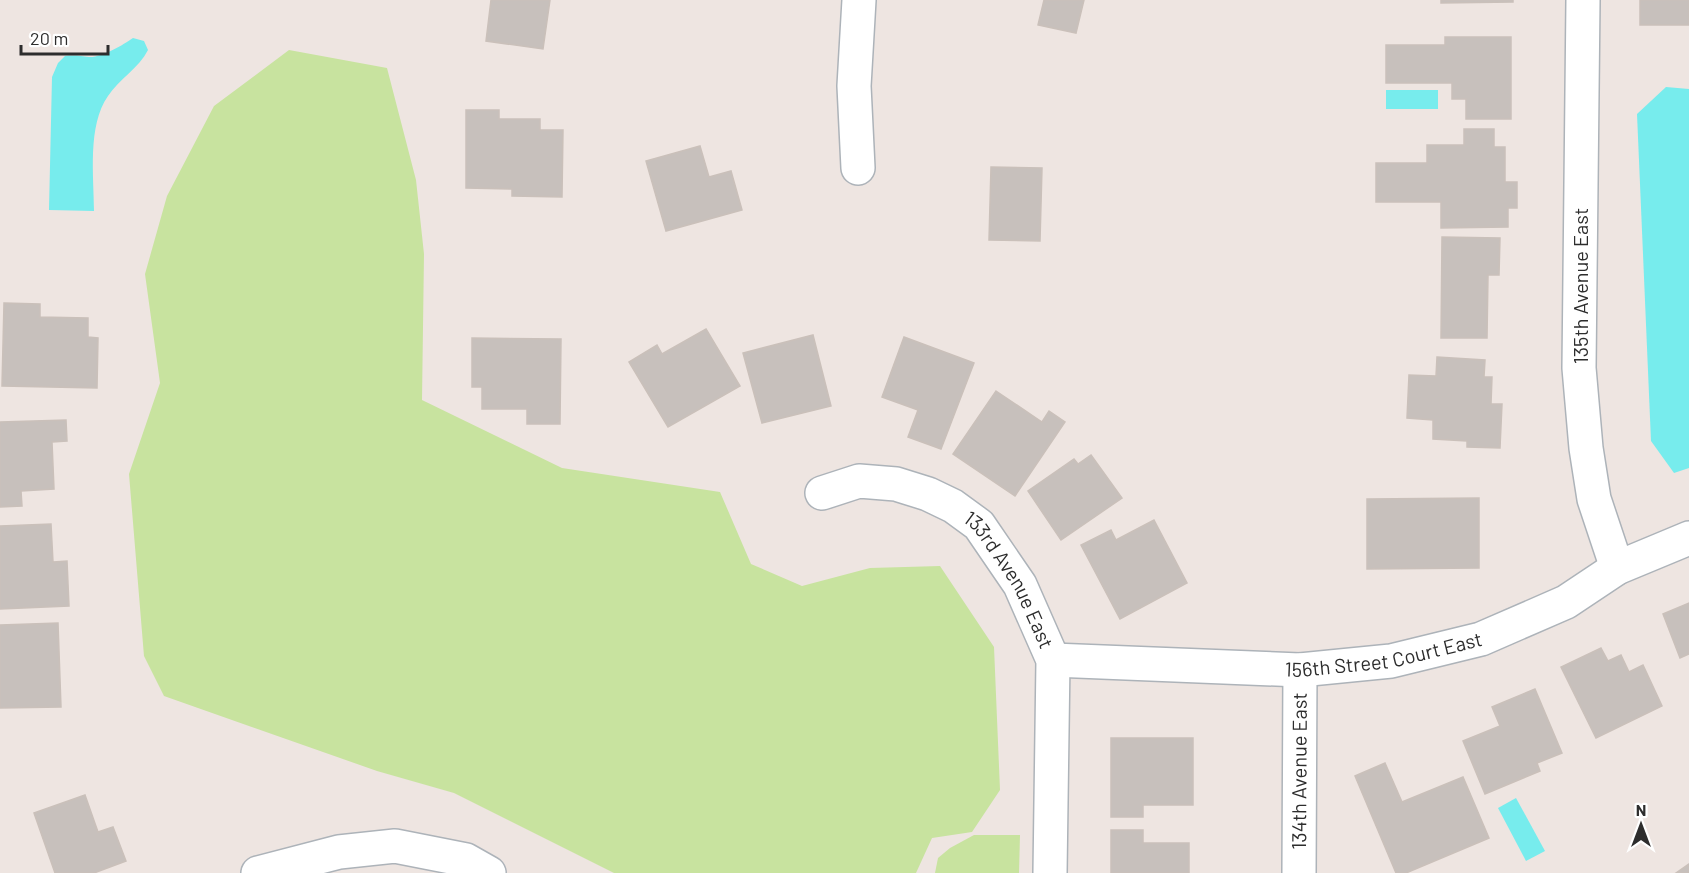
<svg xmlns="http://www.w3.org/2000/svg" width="1689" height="873" font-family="Barlow,sans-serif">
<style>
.green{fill:#c8e39f}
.water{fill:#77eced}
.building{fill:#c7c0bc;stroke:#cac0ba;stroke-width:1.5}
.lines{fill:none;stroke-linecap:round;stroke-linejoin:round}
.minor-casing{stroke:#adb3b9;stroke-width:36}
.minor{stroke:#fff;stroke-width:33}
.labels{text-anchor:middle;stroke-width:5;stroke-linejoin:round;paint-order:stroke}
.street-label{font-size:20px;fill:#2d2d2d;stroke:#fff}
</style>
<rect width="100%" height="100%" fill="#eee5e1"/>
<g class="green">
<polygon points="289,50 387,68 416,180 424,254 422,400 562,468 720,492 751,564 802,586 870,568 940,566 994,647 1000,790 972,832 932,838 916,873 614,873 454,793 377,771 164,696 144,656 129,474 160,383 145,274 167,196 214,106"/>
<polygon points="974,835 1020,835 1019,873 935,873 938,858 950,848"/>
</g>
<g class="water">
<path d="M133,38L144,41L148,50C139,68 119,79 108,96C87,126 94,176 94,211L49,210L52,77L58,63L65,56C74,55 81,56 89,57C101,58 123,45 133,38Z"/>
<polygon points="1666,87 1689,89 1689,468 1674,473 1651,441 1637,114"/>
<rect x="1386" y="90" width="52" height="19"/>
<polygon points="1516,798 1545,851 1526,861 1498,808"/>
</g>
<g class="building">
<polygon points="491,0 550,0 543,49 486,41"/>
<polygon points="1044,0 1084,0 1076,33 1038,25"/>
<polygon points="1441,0 1513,0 1513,2 1441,3"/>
<rect x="1640" y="0" width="49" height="25"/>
<polygon points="1445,37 1511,37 1511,119 1466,119 1466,99 1452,99 1452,83 1386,83 1386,45 1445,45"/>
<polygon points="466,110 499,110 499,119 540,119 540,130 563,130 562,197 512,196 512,189 466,188"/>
<polygon points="1464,129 1494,129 1494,147 1505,147 1505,182 1517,182 1517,208 1508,208 1508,227 1441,228 1441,202 1376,202 1376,163 1427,163 1427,145 1464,145"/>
<polygon points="700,146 709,177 731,171 742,210 666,231 646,161"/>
<polygon points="991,167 1042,168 1040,241 989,240"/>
<polygon points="1442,237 1500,238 1499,275 1488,275 1487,338 1441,338"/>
<polygon points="4,303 40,304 40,317 88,318 88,337 98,338 97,388 2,386"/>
<polygon points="706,329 740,386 668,427 629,362 657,345 662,354"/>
<polygon points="813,335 831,406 762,423 743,353"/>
<polygon points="904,337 974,363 941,449 908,437 918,410 882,397"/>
<polygon points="472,338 561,339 560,424 527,424 527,409 482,409 482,387 472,387"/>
<polygon points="1437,357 1485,360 1484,377 1492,377 1491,404 1502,404 1500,448 1467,447 1467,441 1433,439 1433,420 1407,418 1409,375 1436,376"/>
<polygon points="996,391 1042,422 1049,411 1065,422 1015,496 953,454"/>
<polygon points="66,420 67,441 52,442 54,489 21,491 22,506 0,507 0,422"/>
<polygon points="1091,455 1122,498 1061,540 1028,491 1074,459 1078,464"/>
<polygon points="1479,498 1479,568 1367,569 1367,499"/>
<polygon points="1154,520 1187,583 1120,619 1081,545 1111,530 1116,540"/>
<polygon points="51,524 53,562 67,561 69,606 0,609 0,526"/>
<polygon points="1689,603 1689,654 1680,658 1663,614"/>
<polygon points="58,623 61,707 0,708 0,625"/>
<polygon points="1601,648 1608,661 1621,655 1629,672 1643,665 1662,706 1596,738 1561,667"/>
<polygon points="1535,689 1562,753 1537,763 1540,771 1485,794 1463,741 1500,726 1492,707"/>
<polygon points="1111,738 1193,738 1193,805 1143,805 1143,817 1111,817"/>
<polygon points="1385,763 1402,802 1463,777 1489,838 1406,873 1396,873 1355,776"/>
<polygon points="85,795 98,832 113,827 126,861 94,873 55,873 34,813"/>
<polygon points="1111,830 1143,830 1143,843 1189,843 1189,873 1111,873"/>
<polygon points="1689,864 1689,873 1676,873"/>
</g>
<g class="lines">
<g class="minor-casing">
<g id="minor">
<polyline points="1583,0 1579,368 1586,448 1594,499 1617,568"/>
<polyline points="858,168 854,86 859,0"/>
<path id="s1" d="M822,493L859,481L896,484L928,494L953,506L979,525L1020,585L1053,660L1050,873"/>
<path id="s2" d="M1053,660L1300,670L1391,661L1481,639L1566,602L1617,568L1689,538"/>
<polyline points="258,873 339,852 395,846 466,860 489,873"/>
<path id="s3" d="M1299,873L1300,670"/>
</g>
</g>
<use href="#minor" class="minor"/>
</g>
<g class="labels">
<g class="street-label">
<text transform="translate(1581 286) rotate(-90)" y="7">135th Avenue East</text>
<text dy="7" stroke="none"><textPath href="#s1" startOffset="232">133rd Avenue East</textPath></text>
<text dy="7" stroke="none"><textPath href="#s2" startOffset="332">156th Street Court East</textPath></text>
<text dy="7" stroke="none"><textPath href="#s3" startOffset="102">134th Avenue East</textPath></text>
</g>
</g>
<g transform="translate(1641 825)" stroke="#ffffff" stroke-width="4.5" paint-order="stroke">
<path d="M0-4.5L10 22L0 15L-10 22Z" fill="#2d2d2d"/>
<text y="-9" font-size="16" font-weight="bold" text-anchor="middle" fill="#2d2d2d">N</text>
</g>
<path d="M21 45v9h87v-9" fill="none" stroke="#2d2d2d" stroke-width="3"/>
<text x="30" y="45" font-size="18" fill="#2d2d2d" stroke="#ffffff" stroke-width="4.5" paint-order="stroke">20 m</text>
</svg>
